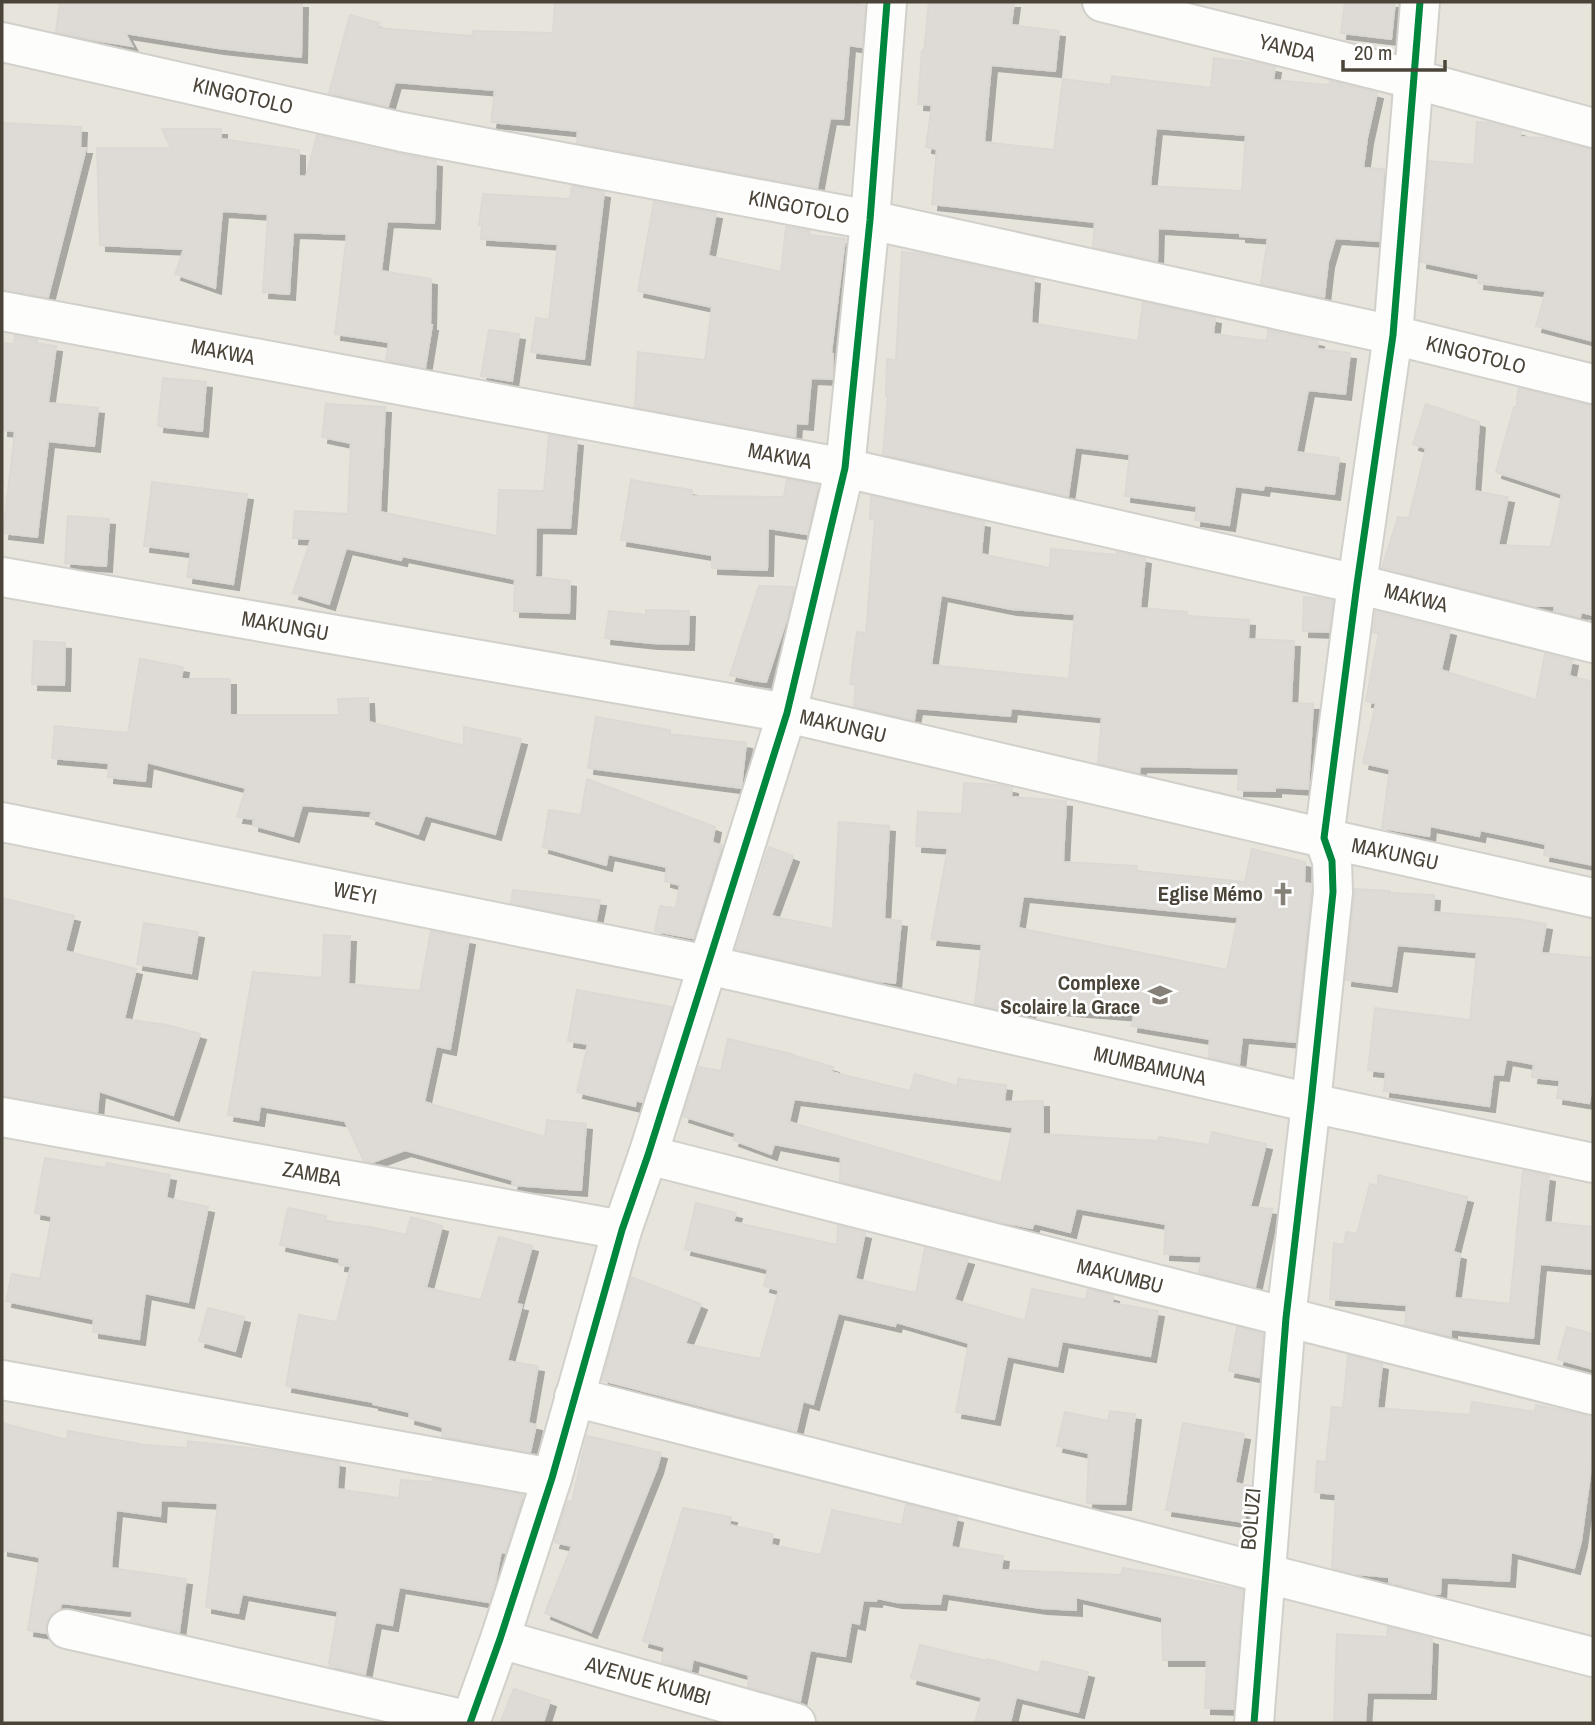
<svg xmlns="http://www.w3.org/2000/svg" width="1595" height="1725" font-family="'Archivo Narrow',sans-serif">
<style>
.residential{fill:#e7e4dc}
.building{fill:#dedbd6;stroke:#dcd9d4;stroke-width:2;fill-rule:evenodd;filter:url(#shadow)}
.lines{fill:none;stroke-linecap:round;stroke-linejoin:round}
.minor-casing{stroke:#d2d0cb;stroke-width:42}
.minor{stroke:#fdfdfc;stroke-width:38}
.cycleway-casing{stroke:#fff;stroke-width:11}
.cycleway{stroke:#00873e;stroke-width:7}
.labels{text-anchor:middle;stroke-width:5;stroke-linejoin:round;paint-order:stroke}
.street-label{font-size:21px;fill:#4b4439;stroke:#fff}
.poi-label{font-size:21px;font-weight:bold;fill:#4b4439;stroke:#fff;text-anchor:end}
</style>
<defs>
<filter id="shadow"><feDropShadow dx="6" dy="6" stdDeviation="0" flood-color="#0004"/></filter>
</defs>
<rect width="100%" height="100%" fill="#f4f2ee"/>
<rect class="residential" x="2" y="2" width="1591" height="1721"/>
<g class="building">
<polygon points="60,2 302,2 301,57 218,48 125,33 132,46 95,40 56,32"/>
<polygon points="555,2 847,2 865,6 862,47 849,45 843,119 830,118 817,188 577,143 578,131 491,122 495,90 395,82 388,106 329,93 350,15 379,23 378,28 473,36 473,31 553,33"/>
<path d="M929,2H1014L1011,25L1059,31L1055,71L991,65L984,142L1054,150L1063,79L1111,85L1112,76L1211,88L1214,58L1256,63L1275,67L1273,80L1329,85L1330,81L1377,93L1367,138L1363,168L1384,169L1379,241L1335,238L1328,262L1324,297L1261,284L1268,238L1240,236V233L1158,228L1157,261L1093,247L1095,222L932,204L937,149L926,147L932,105L918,104L922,51H924ZM1156,128L1246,135L1242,191L1150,186Z"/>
<polygon points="1345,2 1395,2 1391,39 1341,33"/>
<polygon points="1477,122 1491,123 1521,131 1520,137 1545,138 1587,149 1593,149 1593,341 1536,326 1546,291 1478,283 1479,274 1421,262 1429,161 1474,165"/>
<polygon points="2,123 81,127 80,148 86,148 48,297 2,290"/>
<polygon points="162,129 221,129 221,139 299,150 299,176 306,177 317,135 375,149 436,161 434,223 387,221 381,271 431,279 430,325 432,325 425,368 386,360 389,342 335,334 347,234 293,232 289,294 263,292 268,214 222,211 215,288 175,274 184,249 100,245 97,148 171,148"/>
<polygon points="572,186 604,192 584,359 531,352 536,318 549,320 558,244 481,239 482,225 479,225 483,194 570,199"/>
<polygon points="654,202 716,213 708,256 781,272 786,227 810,231 809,235 845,239 831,353 833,354 832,379 811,378 807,424 796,423 795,437 635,407 638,352 705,360 712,307 638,291"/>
<polygon points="902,252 921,254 1034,278 1031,323 1138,341 1143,302 1215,318 1213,334 1267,341 1268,330 1318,341 1317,349 1350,353 1345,394 1308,390 1296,452 1339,458 1334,494 1264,485 1263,490 1235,486 1229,525 1195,520 1197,506 1125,496 1130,454 1075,447 1068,496 883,454 888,396 886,396 887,359 896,360"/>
<polygon points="489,330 519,334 512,381 481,376"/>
<polygon points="15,336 37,340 36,343 56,346 48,403 98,408 94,446 48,441 37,537 3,533 15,431 2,430 2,343 14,344"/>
<polygon points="163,378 206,382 202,431 158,426"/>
<polygon points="1519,388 1588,405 1593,405 1593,615 1581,612 1580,617 1554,611 1555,606 1533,606 1382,568 1398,517 1409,518 1426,448 1413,444 1426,404 1479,422 1474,491 1508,497 1498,545 1551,547 1562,494 1496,472 1514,407 1517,407 1517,398"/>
<polygon points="326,404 385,407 380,512 497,536 499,490 544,491 549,435 577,440 570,528 536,527 535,577 570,581 569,613 514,611 515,579 402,556 401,560 346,548 329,604 293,593 311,539 293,538 295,511 348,514 351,443 322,437"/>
<polygon points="787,479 818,485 807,534 768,528 767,570 712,568 712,555 621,540 631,480 692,490 692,496 784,497"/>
<polygon points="152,482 247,494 233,584 187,577 191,552 144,546"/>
<path d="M871,496L984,522L981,554L1050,568L1051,549L1117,555V552L1145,558L1140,608L1187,612V616L1249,620L1248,639L1294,641L1291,703L1313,704L1308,789L1275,787V791L1238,790L1239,768L1140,766L1139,773L1098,763L1102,717L1011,708L1010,716L916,708L914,720L854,706L856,685L850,684L857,632L866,633L875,519H870ZM941,595L1011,609L1075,614L1069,679L931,665Z"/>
<polygon points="68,516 109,519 106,566 65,563"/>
<polygon points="759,586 794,587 786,621 766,682 752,680 730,675"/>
<polygon points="1304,597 1318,598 1333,601 1329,632 1303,631"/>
<polygon points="646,610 689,611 688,644 652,643 605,638 609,611 646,615"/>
<polygon points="1376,611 1450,630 1441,670 1536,700 1545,654 1572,660 1569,676 1593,682 1593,865 1544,855 1546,844 1480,830 1479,836 1430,826 1429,836 1382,828 1390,769 1363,763 1376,703 1366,701 1379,633 1373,633"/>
<polygon points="34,641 65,643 64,685 32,684"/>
<polygon points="140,659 183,667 181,679 230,679 230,715 339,715 338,699 368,698 369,722 464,746 464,727 521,739 495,834 425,815 418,834 370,818 372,811 302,805 293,836 253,825 254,819 237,817 246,788 147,762 145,781 108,777 109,763 52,758 55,726 128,733"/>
<polygon points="596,717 670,730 670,734 746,743 741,788 588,768"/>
<polygon points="587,779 715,827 712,843 722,845 693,938 655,931 660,906 676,908 680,885 665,881 667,867 608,854 606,865 543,847 549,810 581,815"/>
<path d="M964,783L999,785L1012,788L1011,797L1066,801L1063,862L1137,866V871L1245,882L1252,849L1305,862L1304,883L1311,884V891L1295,1042L1242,1037L1239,1064L1209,1057L1210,1039L1132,1026L1134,1015L1030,1007L1029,1013L1004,1010L975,1004L982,944L931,939L948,848L916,846L918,812L962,814ZM1023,896L1238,917L1227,970L1018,928Z"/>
<polygon points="839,822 889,826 884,919 901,921 895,983 878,981 736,949 769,847 793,856 771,916 833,929"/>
<polygon points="1355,889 1390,891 1390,893 1434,895 1433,912 1517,919 1546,924 1541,953 1593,958 1593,1081 1589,1103 1557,1098 1560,1080 1532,1077 1534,1064 1506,1059 1503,1075 1493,1074 1489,1106 1384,1091 1386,1072 1368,1070 1375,1008 1470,1020 1477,952 1397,945 1391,986 1346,980"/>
<polygon points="513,890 600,900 596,920 511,903"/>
<polygon points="2,898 74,916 65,951 136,969 124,1019 167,1025 200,1034 173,1115 99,1091 97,1112 2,1096"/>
<polygon points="144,923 198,932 191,973 137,964"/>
<polygon points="431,931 469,939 450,1049 436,1046 424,1102 545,1137 547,1120 586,1124 581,1190 512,1185 513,1180 405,1150 373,1162 364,1161 345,1121 260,1106 258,1120 228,1115 253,972 322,978 324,935 350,936 348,984 420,991"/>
<polygon points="577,990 672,1007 642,1102 636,1100 635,1106 577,1092 588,1044 568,1041"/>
<path d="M728,1039L792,1054V1055L833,1067L831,1072L910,1091L915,1074L958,1086V1079L1006,1085L1004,1102L1043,1101V1134L1158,1141L1159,1137L1209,1145L1212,1132L1266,1144L1250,1207L1272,1209L1255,1287L1199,1272L1202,1256L1164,1254L1166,1224L1076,1208L1070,1232L1034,1223L1032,1228L1001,1222L840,1181L841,1157L774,1144L771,1154L733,1140L736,1133L683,1116L699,1067L721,1071ZM794,1099L1013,1127L1001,1183L789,1122Z"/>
<polygon points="45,1158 106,1168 107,1163 170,1175 166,1198 208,1207 188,1302 145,1293 139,1339 93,1332 94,1319 6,1301 12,1274 40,1279 52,1216 35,1213"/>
<polygon points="1523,1170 1549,1176 1544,1222 1593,1227 1593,1269 1540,1264 1533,1338 1451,1329 1451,1336 1405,1325 1407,1305 1330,1299 1334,1243 1344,1245 1346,1232 1357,1234 1370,1184 1378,1186 1378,1175 1467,1197 1453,1252 1460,1254 1454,1298 1510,1304"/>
<polygon points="696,1203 736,1213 733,1222 837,1245 838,1226 865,1233 855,1279 916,1293 925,1248 968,1259 954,1300 1025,1321 1032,1289 1086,1300 1088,1289 1113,1296 1112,1303 1158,1311 1150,1356 1062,1341 1057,1366 1007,1356 994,1419 956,1412 969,1343 896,1322 895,1326 838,1313 813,1404 803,1401 796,1431 602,1380 631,1277 701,1304 685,1344 760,1359 779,1290 764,1286 768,1269 685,1249"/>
<polygon points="288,1208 326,1216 325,1221 370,1227 406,1235 411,1217 442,1226 426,1288 481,1300 499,1237 532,1246 516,1304 522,1305 507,1361 538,1366 528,1423 536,1425 530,1452 442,1436 443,1427 409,1418 410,1412 373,1404 373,1402 286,1386 299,1315 337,1322 351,1266 339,1265 340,1258 280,1245"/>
<polygon points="208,1308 244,1317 235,1351 199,1341"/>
<polygon points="1237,1327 1263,1334 1259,1377 1229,1371"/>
<polygon points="1567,1327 1593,1334 1593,1369 1558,1359"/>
<polygon points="1348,1355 1382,1364 1377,1408 1470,1415 1472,1402 1535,1412 1536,1405 1593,1416 1593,1454 1581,1541 1574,1568 1511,1552 1509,1581 1441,1577 1440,1594 1434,1594 1389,1582 1389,1577 1356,1574 1332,1568 1336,1494 1315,1492 1317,1461 1326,1462 1332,1407 1343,1408"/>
<polygon points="1110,1411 1135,1414 1125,1504 1087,1503 1089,1453 1057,1446 1065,1412 1108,1421"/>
<polygon points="2,1423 67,1440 68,1431 145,1445 187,1448 188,1441 274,1451 339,1462 337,1489 399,1498 401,1480 432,1482 433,1479 523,1495 505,1553 501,1552 495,1583 489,1602 399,1587 392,1625 375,1622 365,1674 330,1666 330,1663 329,1663 338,1611 242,1594 238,1613 206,1607 218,1503 161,1500 160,1516 116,1510 111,1568 186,1579 179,1632 131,1621 133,1611 61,1603 60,1609 51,1615 46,1623 46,1633 28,1630 40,1557 2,1550"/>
<polygon points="1183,1423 1244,1434 1235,1483 1250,1486 1244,1522 1166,1510"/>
<polygon points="587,1436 661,1453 657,1468 591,1632 545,1613 572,1546 554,1542 568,1501 572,1502"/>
<polygon points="906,1504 957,1517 951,1547 1003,1556 1001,1570 1121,1575 1123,1568 1165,1575 1243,1590 1233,1709 1205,1708 1207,1660 1163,1660 1162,1617 1076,1597 1076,1610 1041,1608 942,1593 940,1604 896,1602 877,1598 876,1601 863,1600 859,1624 851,1622 845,1656 810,1650 800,1701 748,1687 749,1675 693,1659 691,1670 662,1662 665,1647 643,1641 683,1508 731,1517 729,1525 773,1534 771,1545 821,1555 832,1510 902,1525"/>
<polygon points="1388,1627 1432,1639 1430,1693 1367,1692 1365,1723 1334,1723 1337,1634 1387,1637"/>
<polygon points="920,1645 987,1661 987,1659 1039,1673 1042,1661 1088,1672 1078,1712 1016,1697 1010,1723 975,1723 982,1697 911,1678"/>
<polygon points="514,1689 550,1701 543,1723 500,1723"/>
</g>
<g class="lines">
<g class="minor-casing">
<g id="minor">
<polyline points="1102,2 1413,79 1593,128"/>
<polyline points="2,42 402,132 870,220 1393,335 1593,384"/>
<polyline points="2,311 845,468 1357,584 1593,643"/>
<polyline points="2,577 787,713 1324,838 1593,898"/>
<polyline points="2,822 708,965 1311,1103 1593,1163"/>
<polyline points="2,1117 622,1230"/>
<polyline points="648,1155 1593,1395"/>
<polyline points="2,1380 552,1478"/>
<polyline points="574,1397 1593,1657"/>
<polyline points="67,1629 471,1721"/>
<polyline points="500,1639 796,1723"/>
<polyline points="470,1723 500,1639 552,1478 622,1230 648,1155 787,713 845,468 870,220 887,2"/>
<polyline points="1254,1723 1286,1318 1311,1103 1333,892 1332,861 1324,838 1357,584 1393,335 1420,2"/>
</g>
</g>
<use href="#minor" class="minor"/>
<g class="cycleway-casing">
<g id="cycleway">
<polyline points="470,1723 500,1639 552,1478 622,1230 648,1155 787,713 845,468 870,220 887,2"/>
<polyline points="1254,1723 1286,1318 1311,1103 1333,892 1332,861 1324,838 1357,584 1393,335 1420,2"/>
</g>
</g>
<use href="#cycleway" class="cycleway"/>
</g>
<defs>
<g id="church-bare" transform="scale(1.89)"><path d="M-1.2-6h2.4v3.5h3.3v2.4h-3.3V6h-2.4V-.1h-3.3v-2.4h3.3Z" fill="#868178" stroke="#fff" stroke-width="2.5" paint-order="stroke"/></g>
<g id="school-bare" transform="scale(1.89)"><path d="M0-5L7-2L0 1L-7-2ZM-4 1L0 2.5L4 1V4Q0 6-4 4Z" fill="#868178" stroke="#fff" stroke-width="2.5" paint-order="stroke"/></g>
</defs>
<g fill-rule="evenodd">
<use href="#church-bare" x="1283" y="894"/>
<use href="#school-bare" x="1160" y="995"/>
</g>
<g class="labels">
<g class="street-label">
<text transform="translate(1287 48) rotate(14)" y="7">YANDA</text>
<text transform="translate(243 96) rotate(13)" y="7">KINGOTOLO</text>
<text transform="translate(799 207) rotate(11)" y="7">KINGOTOLO</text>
<text transform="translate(223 352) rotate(11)" y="7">MAKWA</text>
<text transform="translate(1476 355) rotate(14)" y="7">KINGOTOLO</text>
<text transform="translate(780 456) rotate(11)" y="7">MAKWA</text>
<text transform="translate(1416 598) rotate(14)" y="7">MAKWA</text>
<text transform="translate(285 626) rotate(10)" y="7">MAKUNGU</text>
<text transform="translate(843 726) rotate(13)" y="7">MAKUNGU</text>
<text transform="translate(1395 854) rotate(12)" y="7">MAKUNGU</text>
<text transform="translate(355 893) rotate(11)" y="7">WEYI</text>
<text transform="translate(1150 1066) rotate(13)" y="7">MUMBAMUNA</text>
<text transform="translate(312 1174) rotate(10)" y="7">ZAMBA</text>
<text transform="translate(1120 1276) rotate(14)" y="7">MAKUMBU</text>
<text transform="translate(1251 1519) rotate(-85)" y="7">BOLUZI</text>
<text transform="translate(648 1681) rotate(16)" y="7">AVENUE KUMBI</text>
</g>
<g class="poi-label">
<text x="1263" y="901">Eglise Mémo</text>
<text x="1140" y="990">Complexe<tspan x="1140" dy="24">Scolaire la Grace</tspan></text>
</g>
</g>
<rect width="1595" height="1725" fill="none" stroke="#4b4439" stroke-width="7"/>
<path d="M1343 60v10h102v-10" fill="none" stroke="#4b4439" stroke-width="3.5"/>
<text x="1354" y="60" font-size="21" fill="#4b4439" stroke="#ffffff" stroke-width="5" paint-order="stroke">20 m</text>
</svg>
